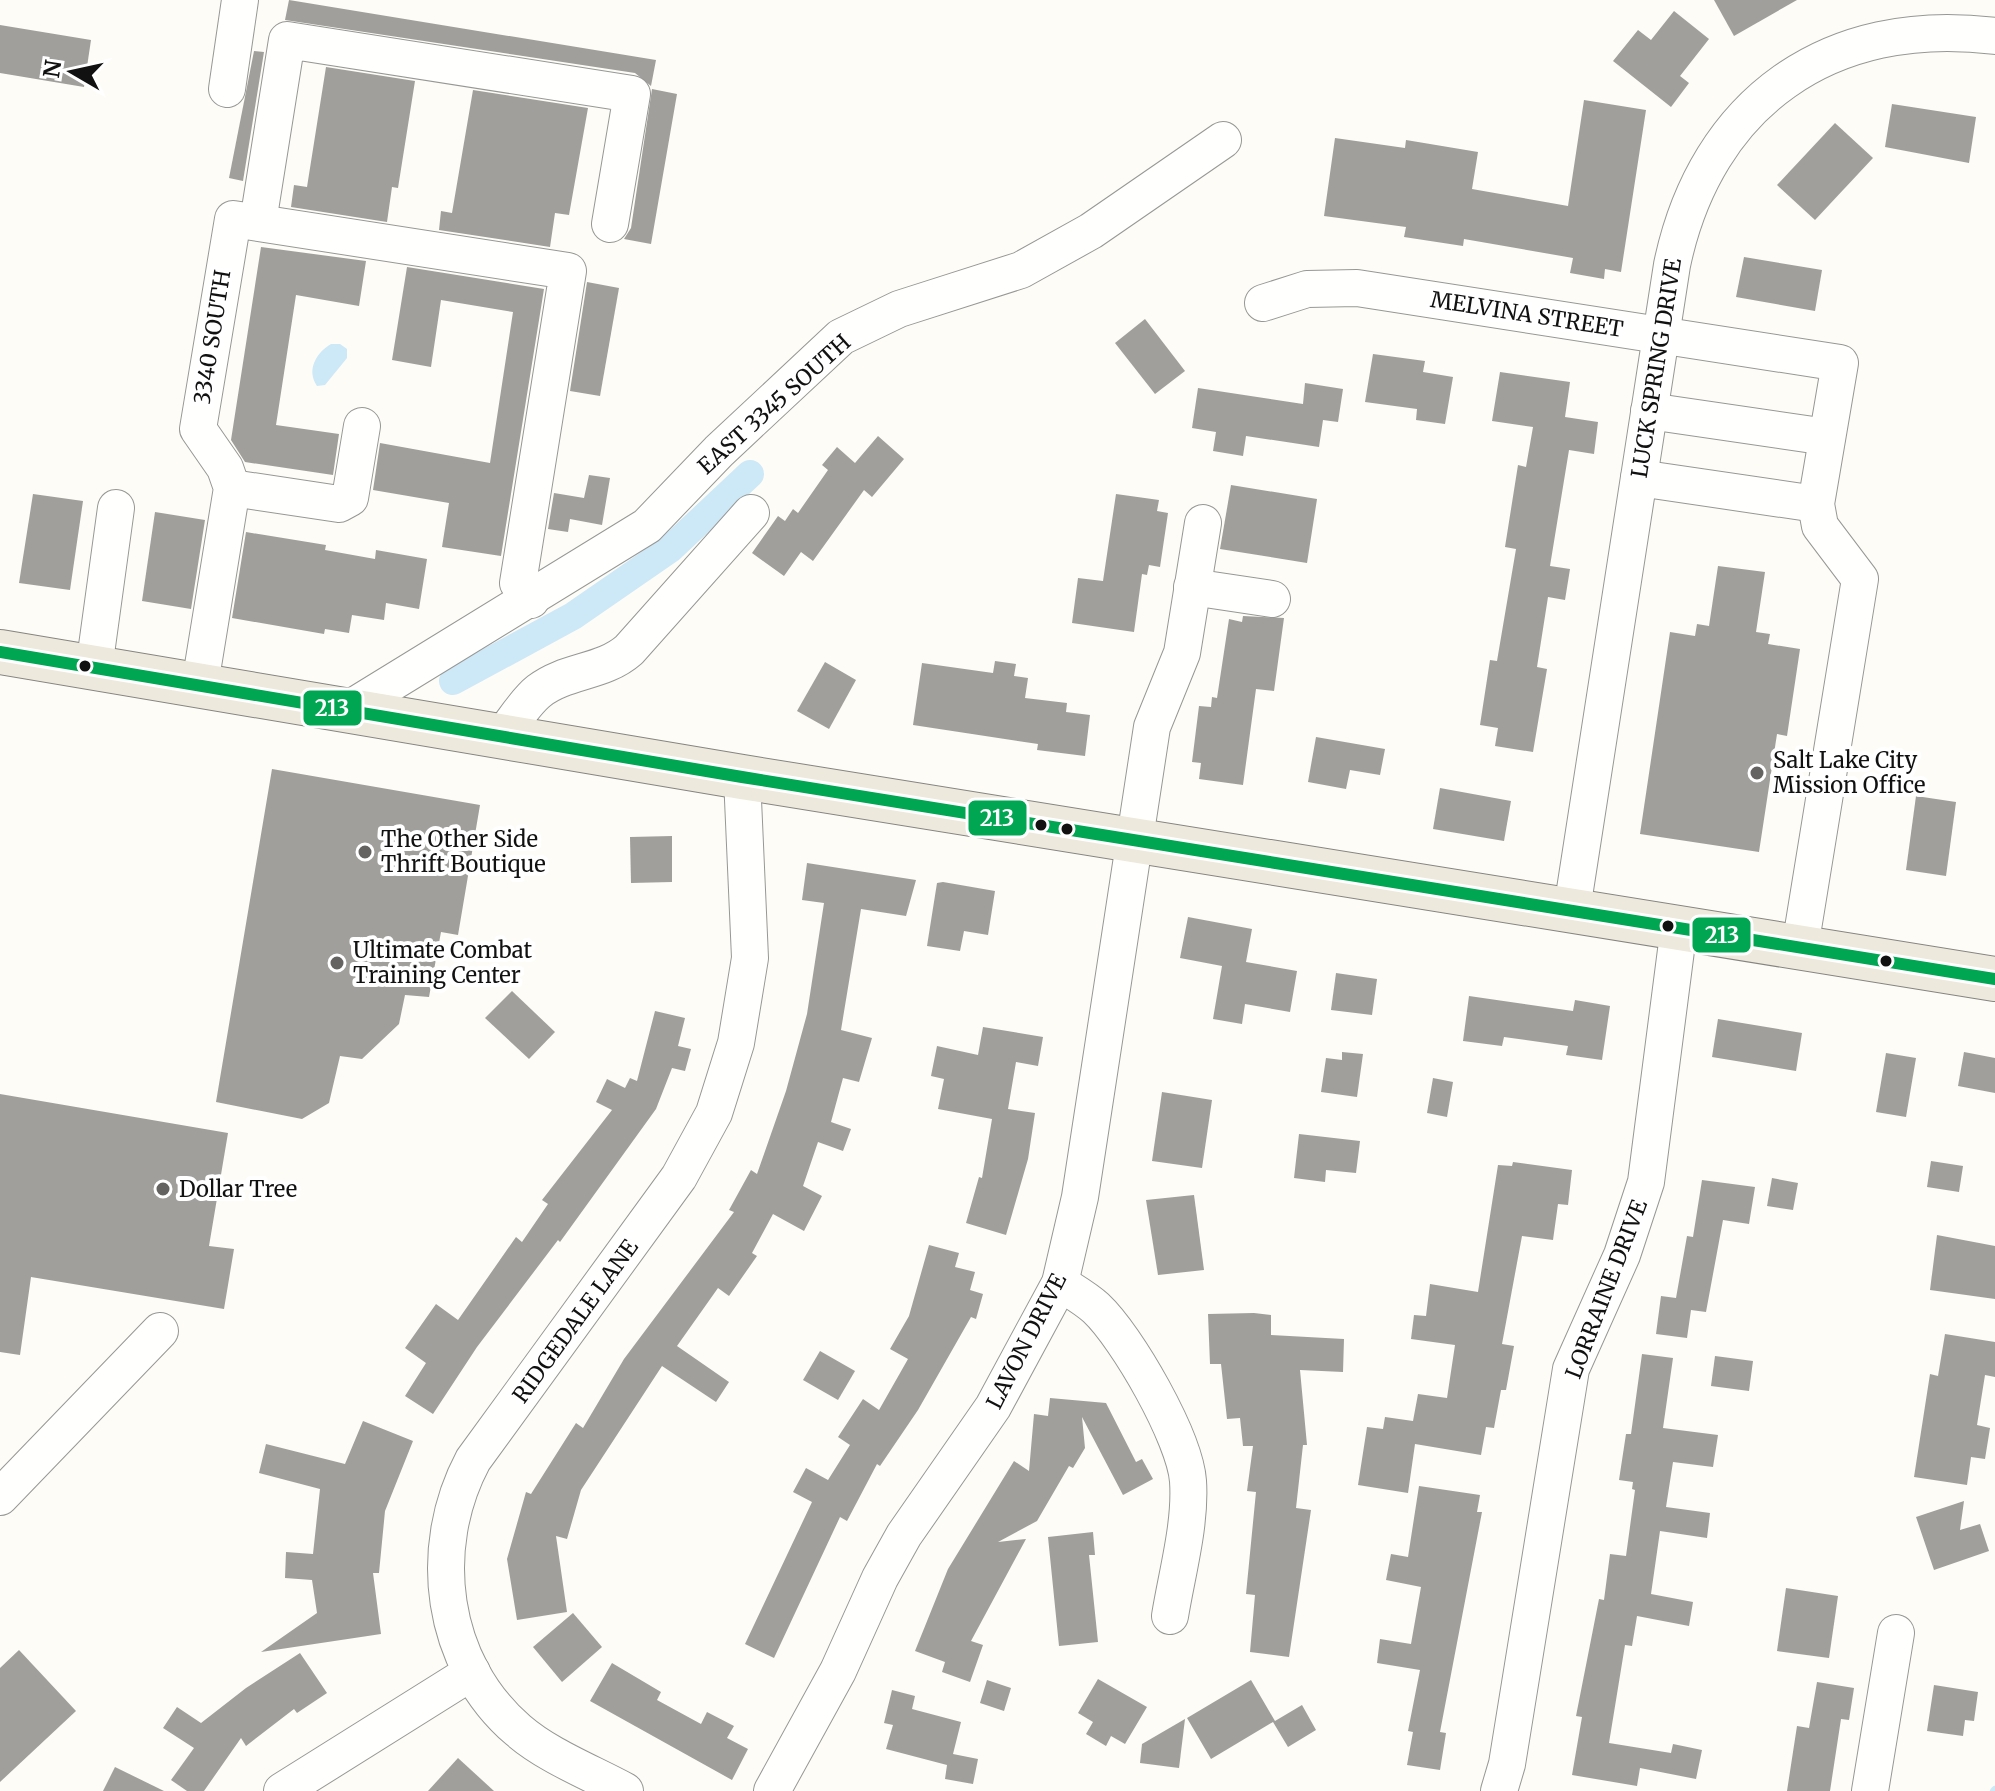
<svg xmlns="http://www.w3.org/2000/svg" width="1995" height="1791" font-family="Merriweather,serif">
<style>
.water{fill:#cde8f7}
.lines{fill:none;stroke-linecap:round;stroke-linejoin:round}
.stream{stroke:#cde8f7;stroke-width:8}
.canal{stroke:#cde8f7;stroke-width:28}
.building{fill:#a19f9c}
.minor-casing{stroke:#979795;stroke-width:38}
.major-casing{stroke:#858482;stroke-width:46}
.minor{stroke:#fffffe;stroke-width:36}
.major{stroke:#ede9dc;stroke-width:44}
.bus-1-casing{stroke:#fff;stroke-width:18}
.bus-1{stroke:#00a651;stroke-width:12}
.bus-dot{fill:#111;stroke:#fff;stroke-width:3}
.poi-dot{fill:#646362;stroke:#fff;stroke-width:3}
.labels{text-anchor:middle;stroke-width:8;stroke-linejoin:round;paint-order:stroke}
.street-label{font-size:22px;fill:#111;stroke:#fff}
.poi-label{font-size:22px;fill:#111;stroke:#fff;text-anchor:start}
.line-badge{stroke:#fff;stroke-width:3}
.badge-label{font-size:22px;text-anchor:middle;font-weight:bold;fill:#fff}
</style>
<rect width="100%" height="100%" fill="#fdfcf7"/>
<path class="water" d="M331,344H340L347,349V358L325,385L317,386C306,370 316,353 331,344Z"/>
<g class="lines">
<polyline class="stream" points="1994,1791 1995,1790"/>
<polyline class="canal" points="453,681 573,616 670,549 750,474"/>
</g>
<g class="building">
<polygon points="289,0 656,60 651,86 635,73 285,20"/>
<polygon points="1714,0 1797,0 1734,36"/>
<polygon points="1674,11 1709,39 1680,76 1689,83 1671,107 1613,61 1638,30 1651,40"/>
<polygon points="0,25 91,40 84,87 0,73"/>
<polygon points="254,51 264,52 243,181 229,178"/>
<polygon points="326,67 415,81 398,188 392,187 387,222 291,207 294,185 307,187"/>
<polygon points="652,89 677,94 651,244 624,239 631,228"/>
<polygon points="473,90 588,108 569,215 555,213 550,247 439,230 441,211 452,213"/>
<polygon points="1584,100 1646,110 1621,272 1605,269 1604,279 1570,273 1573,258 1464,239 1463,246 1404,237 1406,227 1324,216 1335,138 1405,148 1406,140 1478,152 1472,189 1568,206"/>
<polygon points="1892,104 1976,117 1969,163 1885,147"/>
<polygon points="1835,123 1873,158 1815,220 1777,185"/>
<polygon points="261,247 366,261 359,306 296,295 276,425 339,434 333,475 245,462 231,440"/>
<polygon points="1744,257 1822,270 1815,311 1736,297"/>
<polygon points="407,267 544,289 501,556 442,547 449,503 373,490 380,443 490,463 513,312 441,300 431,367 392,360"/>
<polygon points="587,282 619,288 600,396 570,391"/>
<polygon points="1145,319 1185,371 1155,394 1115,343"/>
<polygon points="1373,354 1425,361 1423,372 1453,377 1445,424 1416,420 1417,409 1365,402"/>
<polygon points="1500,372 1570,382 1565,417 1598,422 1594,454 1569,450 1550,566 1570,569 1565,600 1548,597 1537,667 1547,669 1533,752 1495,746 1498,728 1480,725 1490,660 1497,661 1516,549 1505,547 1518,465 1526,467 1533,427 1492,421"/>
<polygon points="1305,383 1343,389 1338,422 1323,420 1319,447 1246,436 1243,456 1213,451 1216,432 1192,428 1198,388 1303,404"/>
<polygon points="878,436 904,459 872,497 864,490 813,561 801,552 784,576 752,553 778,516 785,521 793,509 798,513 828,470 822,465 837,447 855,463"/>
<polygon points="589,475 610,478 602,525 570,519 568,532 548,529 554,493 584,498"/>
<polygon points="1231,485 1317,499 1307,563 1220,549"/>
<polygon points="33,494 83,501 70,590 19,583"/>
<polygon points="1116,494 1159,500 1157,511 1168,513 1160,567 1149,565 1147,575 1142,574 1134,632 1072,623 1078,578 1103,581"/>
<polygon points="155,512 205,520 191,609 142,601"/>
<polygon points="246,532 326,545 325,550 375,559 376,550 427,559 419,609 386,603 384,620 352,615 349,633 325,629 324,634 232,618"/>
<polygon points="1718,566 1765,572 1756,632 1770,634 1768,644 1800,649 1787,736 1777,734 1759,852 1640,834 1670,632 1695,636 1697,624 1709,626"/>
<polygon points="1243,616 1284,618 1274,691 1256,689 1243,785 1199,779 1201,763 1192,762 1199,706 1211,707 1212,697 1217,698 1229,619 1242,622"/>
<polygon points="995,661 1016,664 1014,676 1028,678 1025,698 1067,703 1066,712 1090,715 1085,756 1037,750 1038,744 913,725 922,663 993,673"/>
<polygon points="825,662 856,680 829,729 797,711"/>
<polygon points="1316,737 1385,749 1380,775 1350,770 1346,789 1308,782"/>
<polygon points="272,769 480,805 458,935 441,932 429,997 405,995 399,1024 362,1059 340,1056 329,1103 302,1119 216,1102"/>
<polygon points="1440,788 1511,801 1504,841 1433,829"/>
<polygon points="1916,796 1956,802 1946,876 1906,870"/>
<polygon points="672,836 672,882 631,883 630,837"/>
<polygon points="807,863 916,880 906,916 861,909 841,1030 872,1038 859,1082 843,1078 831,1122 851,1129 843,1151 818,1142 803,1186 822,1196 804,1231 773,1214 752,1253 757,1256 729,1296 718,1288 677,1346 729,1382 716,1402 662,1366 581,1490 567,1539 556,1536 567,1612 517,1620 507,1559 526,1492 531,1494 576,1423 583,1428 624,1359 734,1212 729,1210 751,1170 757,1174 786,1091 807,1014 824,903 802,900"/>
<polygon points="943,882 995,891 988,935 964,931 960,951 927,946 937,883"/>
<polygon points="1188,917 1252,929 1246,962 1297,971 1290,1012 1245,1004 1242,1024 1213,1019 1222,966 1180,958"/>
<polygon points="1336,973 1377,979 1372,1015 1331,1010"/>
<polygon points="512,991 555,1032 529,1059 485,1018"/>
<polygon points="1469,996 1573,1011 1575,1000 1610,1006 1602,1060 1566,1055 1568,1046 1504,1037 1502,1046 1463,1041"/>
<polygon points="655,1011 685,1018 678,1046 691,1049 685,1071 672,1068 656,1109 560,1242 558,1240 477,1347 433,1414 405,1396 426,1363 405,1348 436,1304 458,1320 516,1237 522,1242 548,1204 542,1200 612,1110 596,1102 607,1079 625,1088 630,1078 637,1081"/>
<polygon points="1718,1019 1802,1033 1796,1071 1712,1057"/>
<polygon points="983,1027 1043,1037 1038,1066 1016,1062 1008,1109 1035,1113 1028,1159 1006,1235 966,1223 979,1177 982,1178 992,1119 938,1109 944,1079 931,1076 937,1046 978,1055"/>
<polygon points="1342,1052 1363,1054 1357,1097 1321,1092 1326,1058 1342,1060"/>
<polygon points="1964,1052 1995,1058 1995,1093 1958,1086"/>
<polygon points="1886,1053 1916,1058 1906,1117 1876,1112"/>
<polygon points="1433,1078 1453,1082 1447,1117 1427,1113"/>
<polygon points="1162,1092 1212,1100 1202,1168 1152,1161"/>
<polygon points="0,1094 228,1133 209,1246 234,1249 224,1309 31,1277 20,1355 0,1352"/>
<polygon points="1299,1134 1360,1141 1356,1173 1326,1170 1325,1182 1294,1178"/>
<polygon points="1931,1161 1963,1166 1959,1192 1927,1187"/>
<polygon points="1513,1162 1572,1170 1568,1205 1558,1204 1553,1240 1522,1236 1502,1344 1514,1346 1506,1390 1501,1390 1494,1428 1486,1427 1481,1455 1415,1444 1408,1493 1358,1485 1367,1427 1383,1429 1385,1417 1413,1421 1418,1394 1447,1398 1455,1345 1411,1339 1414,1315 1426,1316 1430,1284 1478,1292 1498,1165 1512,1166"/>
<polygon points="1772,1178 1798,1183 1793,1210 1767,1206"/>
<polygon points="1702,1180 1755,1187 1749,1224 1723,1220 1706,1312 1691,1310 1687,1338 1656,1334 1661,1296 1676,1298 1687,1236 1693,1237"/>
<polygon points="1194,1195 1204,1270 1158,1275 1146,1200"/>
<polygon points="1937,1235 1995,1246 1995,1299 1930,1290"/>
<polygon points="929,1245 959,1253 955,1267 975,1272 970,1290 983,1294 976,1319 971,1317 918,1410 880,1466 877,1464 847,1521 840,1517 774,1658 745,1644 812,1502 793,1492 806,1468 828,1480 850,1445 838,1437 863,1399 879,1410 908,1359 890,1349 909,1316"/>
<polygon points="1254,1313 1271,1315 1271,1335 1344,1339 1343,1372 1300,1370 1307,1445 1303,1445 1296,1508 1311,1510 1289,1657 1250,1652 1255,1595 1246,1594 1256,1492 1247,1491 1253,1446 1243,1446 1240,1418 1227,1419 1221,1364 1210,1364 1208,1314"/>
<polygon points="1945,1334 1995,1342 1995,1377 1985,1375 1977,1425 1990,1428 1985,1459 1971,1457 1967,1485 1914,1477 1930,1374 1938,1376"/>
<polygon points="820,1351 855,1371 838,1400 803,1380"/>
<polygon points="1642,1354 1673,1358 1663,1428 1718,1435 1713,1467 1673,1462 1666,1507 1710,1513 1707,1538 1660,1531 1651,1594 1693,1602 1689,1626 1637,1616 1632,1646 1625,1645 1609,1743 1671,1753 1673,1744 1702,1750 1696,1779 1640,1768 1637,1786 1572,1775 1582,1717 1576,1716 1599,1599 1604,1600 1610,1554 1626,1556 1635,1490 1632,1489 1633,1482 1619,1480 1626,1434 1631,1434"/>
<polygon points="1715,1356 1753,1361 1749,1391 1711,1386"/>
<polygon points="1050,1398 1106,1403 1136,1462 1142,1459 1153,1479 1123,1495 1082,1417 1085,1448 1073,1468 1069,1466 1037,1521 998,1542 1026,1539 971,1641 983,1645 970,1682 942,1672 945,1662 915,1651 948,1569 1014,1461 1029,1471 1034,1414 1048,1416"/>
<polygon points="363,1421 413,1441 385,1511 379,1573 373,1573 381,1634 261,1652 317,1613 312,1580 285,1578 286,1552 313,1554 320,1489 259,1473 266,1444 345,1464"/>
<polygon points="1419,1486 1480,1495 1477,1512 1482,1512 1440,1732 1446,1733 1440,1770 1407,1765 1413,1732 1408,1731 1420,1670 1377,1663 1380,1639 1411,1644 1421,1587 1386,1580 1391,1554 1408,1557"/>
<polygon points="1964,1501 1960,1530 1980,1524 1989,1551 1934,1570 1916,1517"/>
<polygon points="1093,1532 1095,1555 1089,1555 1098,1642 1059,1646 1048,1537"/>
<polygon points="1786,1588 1838,1596 1829,1658 1777,1651"/>
<polygon points="573,1613 602,1647 562,1682 533,1647"/>
<polygon points="19,1650 76,1711 0,1782 0,1668"/>
<polygon points="300,1653 327,1693 297,1713 294,1709 246,1746 241,1738 204,1791 187,1791 171,1780 194,1748 163,1728 177,1707 201,1723 246,1688"/>
<polygon points="612,1663 661,1692 657,1700 701,1724 707,1712 734,1726 727,1738 748,1749 732,1780 590,1701"/>
<polygon points="1098,1679 1147,1707 1125,1744 1111,1736 1106,1746 1086,1734 1093,1722 1078,1713"/>
<polygon points="987,1680 1011,1688 1004,1711 980,1703"/>
<polygon points="1251,1680 1275,1721 1302,1705 1316,1730 1288,1747 1273,1722 1211,1759 1187,1718"/>
<polygon points="1817,1682 1854,1688 1849,1720 1841,1719 1830,1791 1787,1791 1797,1726 1809,1728"/>
<polygon points="1934,1685 1978,1692 1974,1721 1965,1720 1963,1736 1927,1731"/>
<polygon points="892,1690 915,1696 912,1709 961,1722 953,1754 978,1759 973,1784 945,1779 947,1765 886,1749 893,1725 884,1723"/>
<polygon points="1185,1719 1179,1768 1140,1763 1142,1744"/>
<polygon points="458,1758 494,1791 428,1791"/>
<polygon points="115,1767 164,1791 103,1791"/>
</g>
<g class="lines">
<g class="minor-casing">
<g id="minor">
<polyline points="227,89 240,0"/>
<polyline points="258,222 287,40 632,94 610,224"/>
<polyline points="1263,303 1307,289 1357,288 1840,363 1816,504 1820,526 1860,579 1800,947"/>
<polyline points="1649,411 1827,437"/>
<polyline points="1639,478 1816,504"/>
<polyline points="232,488 339,504 350,498 362,426"/>
<polyline points="1192,587 1272,599"/>
<polyline points="94,668 116,508"/>
<polyline points="200,684 232,488 225,468 198,429 233,219 568,271 518,583 531,600"/>
<polyline points="349,709 647,526 719,451 841,337 899,309 1021,270 1091,231 1223,140"/>
<path d="M503,735C514,721 525,702 539,691C566,670 603,673 629,650L751,513"/>
<path d="M1572,909L1672,265C1706,102 1830,15 1995,36"/>
<path d="M1060,1283C1072,1291 1085,1298 1096,1308C1127,1337 1185,1438 1188,1481C1191,1524 1177,1573 1170,1616"/>
<polyline points="0,1497 160,1331"/>
<polyline points="282,1791 472,1672"/>
<path d="M625,1791C590,1772 548,1756 518,1730C440,1663 426,1548 473,1460L679,1177L714,1113L736,1043L750,958L742,777"/>
<polyline points="772,1791 838,1671 880,1578 904,1535 993,1407 1060,1283 1080,1197 1152,727 1182,653 1203,523"/>
<polyline points="1499,1791 1507,1764 1571,1369 1622,1255 1646,1182 1679,927"/>
<polyline points="1870,1791 1896,1633"/>
</g>
</g>
<g class="major-casing">
<polyline id="major" points="0,652 742,777 1995,979"/>
</g>
<use href="#minor" class="minor"/>
<use href="#major" class="major"/>
<g class="bus-1-casing">
<polyline id="bus-1" points="0,652 742,777 1995,979"/>
</g>
<use href="#bus-1" class="bus-1"/>
</g>
<g class="bus-dot">
<circle cx="85" cy="666" r="7"/>
<circle cx="1041" cy="825" r="7"/>
<circle cx="1067" cy="829" r="7"/>
<circle cx="1668" cy="926" r="7"/>
<circle cx="1886" cy="961" r="7"/>
</g>
<g class="poi-dot">
<circle cx="1757" cy="773" r="8"/>
<circle cx="365" cy="852" r="8"/>
<circle cx="337" cy="963" r="8"/>
<circle cx="163" cy="1189" r="8"/>
</g>
<g class="labels">
<g class="street-label">
<text transform="translate(1527 314) rotate(9)" y="8">MELVINA STREET</text>
<text transform="translate(212 337) rotate(-81)" y="8">3340 SOUTH</text>
<text transform="translate(1656 368) rotate(-81)" y="8">LUCK SPRING DRIVE</text>
<text transform="translate(774 404) rotate(-42)" y="8">EAST 3345 SOUTH</text>
<text transform="translate(1606 1289) rotate(-69)" y="8">LORRAINE DRIVE</text>
<text transform="translate(575 1321) rotate(-54)" y="8">RIDGEDALE LANE</text>
<text transform="translate(1026 1341) rotate(-63)" y="8">LAVON DRIVE</text>
</g>
<g class="poi-label">
<text x="1773" y="768">Salt Lake City<tspan x="1773" dy="25">Mission Office</tspan></text>
<text x="381" y="847">The Other Side<tspan x="381" dy="25">Thrift Boutique</tspan></text>
<text x="353" y="958">Ultimate Combat<tspan x="353" dy="25">Training Center</tspan></text>
<text x="179" y="1197">Dollar Tree</text>
</g>
</g>
<g class="line-badge">
<rect x="302" y="689" width="61" height="38" rx="8" fill="#00a651"/>
<rect x="967" y="799" width="61" height="38" rx="8" fill="#00a651"/>
<rect x="1691" y="916" width="61" height="38" rx="8" fill="#00a651"/>
</g>
<g class="badge-label">
<text x="332" y="716">213</text>
<text x="997" y="826">213</text>
<text x="1722" y="943">213</text>
</g>
<g transform="translate(72 72) rotate(279)" stroke="#ffffff" stroke-width="6" paint-order="stroke">
<path d="M0-6L14 30L0 20L-14 30Z" fill="#111111"/>
<text y="-12" font-size="22" font-weight="bold" text-anchor="middle" fill="#111111">N</text>
</g>
</svg>
